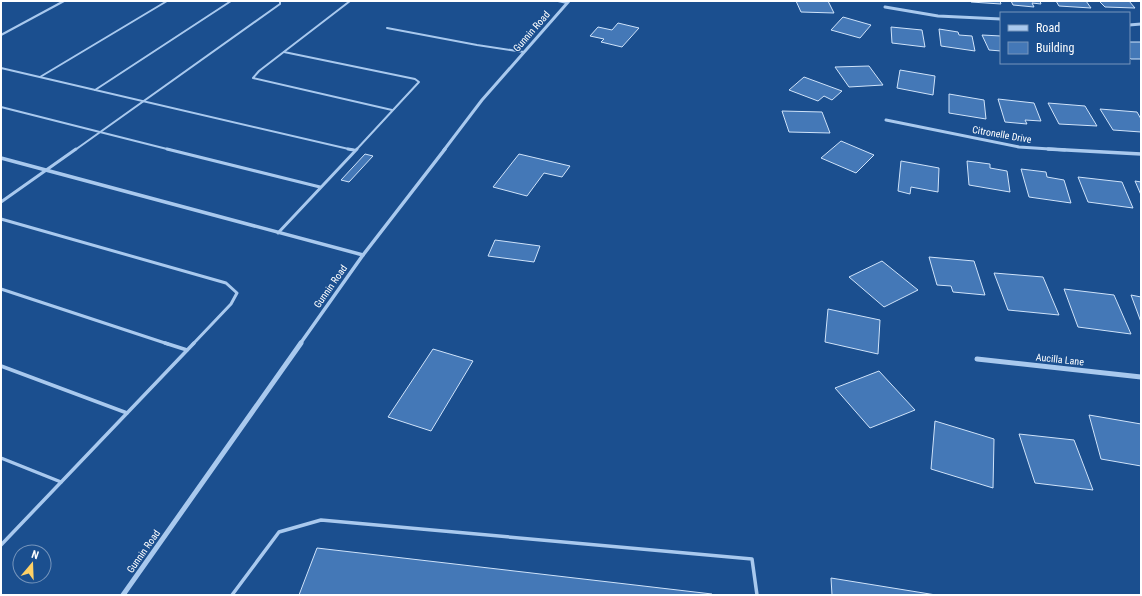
<svg xmlns="http://www.w3.org/2000/svg" width="1142" height="596" font-family="'Roboto Condensed',sans-serif">
<style>
.building{fill:#4478b7;stroke:#cfe3fa}
.lines{fill:none;stroke-linecap:round;stroke-linejoin:round}
.lane-far2{stroke:#a9c9ee;stroke-width:2}
.lane-far1{stroke:#a9c9ee;stroke-width:3}
.lane{stroke:#a9c9ee;stroke-width:3.5}
.street-far2{stroke:#a9c9ee;stroke-width:3}
.street-far1{stroke:#a9c9ee;stroke-width:3.5}
.street{stroke:#a9c9ee;stroke-width:5}
.labels{text-anchor:middle;stroke-width:3;stroke-linejoin:round;paint-order:stroke}
.street-label{font-size:10px;fill:#fff;stroke:#1b4f8f}
</style>
<rect width="100%" height="100%" fill="#1b4f8f"/>
<g class="building">
<polygon points="796,1 828,1 834,13 801,12"/>
<polygon points="971,1 1000,1 1001,4 971,2"/>
<polygon points="1011,1 1040,1 1041,4 1032,3 1034,7 1013,5"/>
<polygon points="1056,1 1086,1 1091,8 1059,6"/>
<polygon points="1099,1 1129,1 1135,8 1105,7"/>
<polygon points="843,17 871,25 860,38 831,30"/>
<polygon points="618,23 639,28 622,47 601,42 604,39 590,36 598,27 612,30"/>
<polygon points="891,27 922,30 925,47 892,43"/>
<polygon points="939,29 958,32 959,35 972,36 975,51 941,46"/>
<polygon points="982,35 1001,36 1001,51 989,50"/>
<polygon points="1129,42 1141,42 1141,59 1131,59 1129,57"/>
<polygon points="869,66 883,85 849,87 835,67"/>
<polygon points="900,70 935,76 933,95 897,88"/>
<polygon points="804,77 842,91 832,100 824,96 818,101 789,90"/>
<polygon points="949,94 984,100 986,119 949,113"/>
<polygon points="998,99 1034,103 1041,121 1025,120 1027,124 1005,122"/>
<polygon points="1048,103 1085,106 1097,126 1059,124"/>
<polygon points="1100,109 1137,112 1141,119 1141,132 1113,130"/>
<polygon points="782,111 822,112 830,133 789,132"/>
<polygon points="841,141 874,155 856,173 821,158"/>
<polygon points="365,154 373,156 349,182 341,180"/>
<polygon points="519,154 570,166 562,177 544,173 527,196 493,187"/>
<polygon points="901,161 939,168 938,192 911,187 910,194 898,191"/>
<polygon points="967,161 990,164 990,168 1007,171 1010,192 969,185"/>
<polygon points="1021,169 1046,172 1047,177 1064,180 1071,203 1029,197"/>
<polygon points="1078,177 1122,182 1133,208 1088,202"/>
<polygon points="1135,181 1141,182 1141,195"/>
<polygon points="495,240 540,246 534,262 488,256"/>
<polygon points="929,257 974,261 985,295 953,292 951,286 937,285"/>
<polygon points="882,261 918,290 884,307 849,277"/>
<polygon points="994,273 1043,277 1059,315 1008,310"/>
<polygon points="1064,289 1114,295 1131,334 1078,327"/>
<polygon points="1131,295 1141,297 1141,322"/>
<polygon points="828,309 880,320 878,354 825,342"/>
<polygon points="433,349 473,361 431,431 388,417"/>
<polygon points="879,371 915,410 870,428 835,388"/>
<polygon points="1089,415 1141,424 1141,466 1101,459"/>
<polygon points="935,421 994,439 993,488 931,469"/>
<polygon points="1019,434 1074,440 1093,490 1035,483"/>
<polygon points="317,548 712,594 712,595 299,595"/>
<polygon points="831,578 936,595 832,595"/>
</g>
<g class="lines">
<g class="lane-far2">
<polyline points="350,1 259,71 253,78 392,110"/>
<polyline points="558,1 567,3"/>
<polyline points="387,28 477,45 524,52"/>
<polyline points="1,35 64,1"/>
<polyline points="284,52 415,79 419,82 356,150"/>
<polyline points="1,68 353,150"/>
<polyline points="40,77 167,1"/>
<polyline points="95,90 231,1"/>
<polyline points="1,107 171,150"/>
<polyline points="75,150 280,4 280,1"/>
</g>
<g class="lane-far1">
<polyline points="167,149 320,187"/>
<polyline points="348,149 354,150"/>
<polyline points="1,202 76,149"/>
<polyline points="1,219 226,283 237,293 231,304 193,344"/>
<polyline points="278,233 357,149"/>
<polyline points="1,289 168,344"/>
</g>
<g class="lane">
<polyline points="165,343 187,350"/>
<polyline points="1,366 127,413"/>
<polyline points="1,458 61,482"/>
<polyline points="1,545 194,343"/>
<polyline points="232,595 279,532 321,520 752,559 757,595"/>
</g>
<g class="street-far2">
<polyline points="885,7 938,16 1001,19"/>
<polyline points="1129,25 1141,24"/>
<polyline points="886,120 1019,147 1065,150"/>
<polyline points="444,150 482,100 569,1"/>
</g>
<g class="street-far1">
<polyline points="1048,149 1141,154"/>
<polyline points="1,158 363,255"/>
<polyline points="300,344 363,255 445,149"/>
</g>
<g class="street">
<polyline points="977,359 1141,377"/>
<polyline points="123,595 301,343"/>
</g>
</g>
<g class="labels">
<g class="street-label">
<text transform="translate(531 31) rotate(-49)" y="4">Gunnin Road</text>
<text transform="translate(1002 134) rotate(10)" y="4">Citronelle Drive</text>
<text transform="translate(330 286) rotate(-55)" y="4">Gunnin Road</text>
<text transform="translate(1060 359) rotate(6)" y="4">Aucilla Lane</text>
<text transform="translate(143 551) rotate(-55)" y="4">Gunnin Road</text>
</g>
</g>
<rect width="1142" height="596" fill="none" stroke="#ffffff" stroke-width="4"/>
<rect x="1000" y="12" width="130" height="52" fill="#1b4f8f" stroke="#7695bc"/>
<rect x="1008" y="25" width="20" height="6" fill="#a9c9ee" stroke="#7695bc"/>
<text x="1036" y="32" font-size="12" fill="#ffffff">Road</text>
<rect x="1008" y="42" width="20" height="12" fill="#4478b7" stroke="#7695bc"/>
<text x="1036" y="52" font-size="12" fill="#ffffff">Building</text>
<g transform="translate(32 564) rotate(19)"><circle r="19" fill="#1b4f8f" stroke="#7695bc"/>
<path d="M0-3L7 15L0 10L-7 15Z" fill="#ffd166"/>
<text y="-6" font-size="11" font-weight="bold" text-anchor="middle" fill="#ffffff">N</text>
</g>
</svg>
